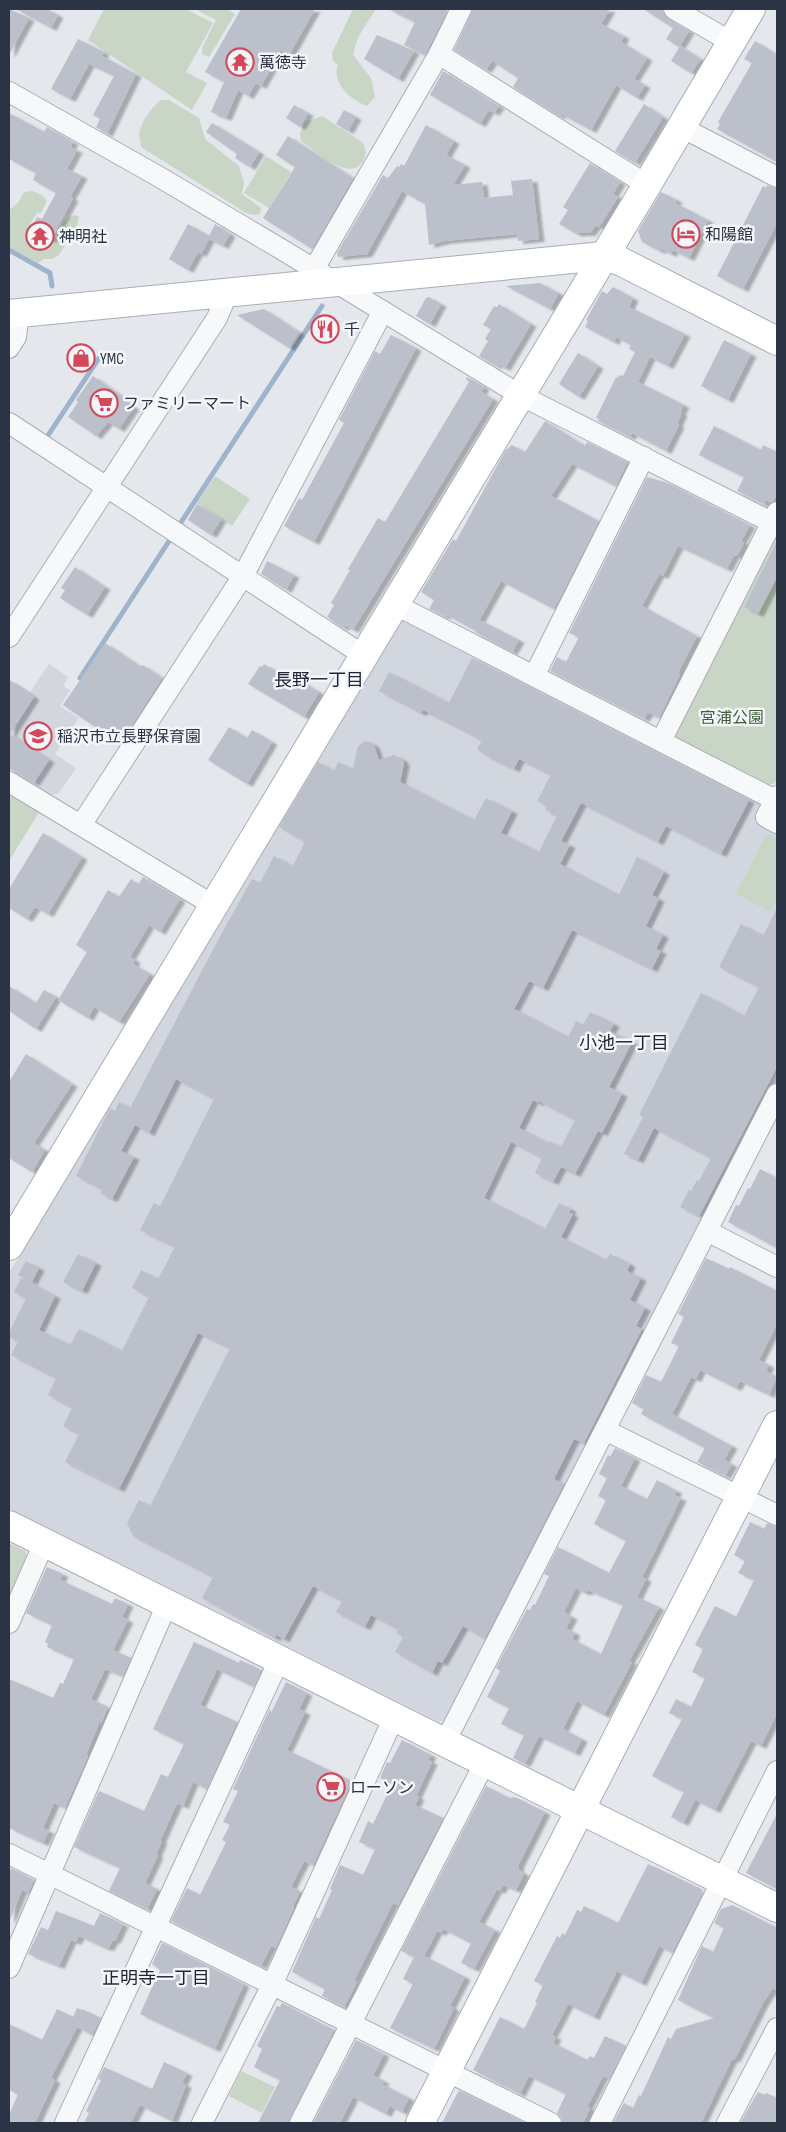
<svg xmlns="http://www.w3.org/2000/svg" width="786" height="2132" font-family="'Sofia Sans Condensed','Noto Sans JP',sans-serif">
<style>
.built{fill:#d2d6de}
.green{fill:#c9d6c5}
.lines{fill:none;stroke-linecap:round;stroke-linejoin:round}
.stream{stroke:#9fb4cc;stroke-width:5}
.building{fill:#bbc0ca;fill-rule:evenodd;filter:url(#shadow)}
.street-casing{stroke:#a9aeb7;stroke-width:22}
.secondary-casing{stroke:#a9aeb7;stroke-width:30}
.street{stroke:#f7f8fa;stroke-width:20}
.secondary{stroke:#fff;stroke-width:28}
.labels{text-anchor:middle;stroke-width:5;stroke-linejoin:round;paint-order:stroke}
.poi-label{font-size:16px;fill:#2b3445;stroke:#f4f6f9;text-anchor:start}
.park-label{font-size:16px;fill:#3f6138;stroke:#f4f6f9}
.neighbourhood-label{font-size:18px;fill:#1d2536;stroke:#f4f6f9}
</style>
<defs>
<filter id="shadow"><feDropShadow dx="5.5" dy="3" stdDeviation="1" flood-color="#0004"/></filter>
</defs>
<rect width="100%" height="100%" fill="#e4e7ec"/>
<g class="built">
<polygon points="407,619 760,799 762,807 755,822 777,834 777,1072 446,1719 439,1722 9,1509 9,1273 399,621"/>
<polygon points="49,664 68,677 63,686 70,690 60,706 79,718 55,754 76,768 59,793 47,797 9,773 9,679 30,692"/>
</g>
<g class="green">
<polygon points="104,9 186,9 213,23 186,72 207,83 192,110 88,40"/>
<polygon points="195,9 228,9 235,14 209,57 202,54 202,48 216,20"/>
<path d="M353,9H376C366,25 356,36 353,55L371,78L375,97L367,106C351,100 331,83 338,65L333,61L332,53Z"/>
<path d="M161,100H169L199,118L205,139L239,166L244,183L242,194L261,208L260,214L254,215L246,213L141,147C141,143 139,138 139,135C140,123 152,107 161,100Z"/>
<path d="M322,116L362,142C366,148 367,154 363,161C350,183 318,152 302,142C298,134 301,129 306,122Z"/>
<polygon points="266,156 291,172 269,208 244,193"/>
<path d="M33,191L42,195L47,201L41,213H37L27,229L34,247L37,248C42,244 48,245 52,242C62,233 60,218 75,215L79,217L77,226L59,255L52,259H44L38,263L9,247L10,209L18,203L24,192Z"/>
<polygon points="215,476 250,499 232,526 197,503"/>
<polygon points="777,538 777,779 775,783 768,786 676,739 674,731 773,539"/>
<polygon points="9,790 41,809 9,861"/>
<polygon points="767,833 777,839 777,897 770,912 736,894"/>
<polygon points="9,1543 25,1551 28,1560 9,1604"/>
<polygon points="241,2071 275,2087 262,2113 229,2096"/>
</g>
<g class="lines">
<g class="stream">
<polyline points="9,250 50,273 52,286"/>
<polyline points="45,440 99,358"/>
<polyline points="178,527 322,306"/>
<polyline points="80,678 171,538"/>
</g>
</g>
<g class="building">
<polygon points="9,9 29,18 9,55"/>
<polygon points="16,9 47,9 58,15 51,28"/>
<polygon points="241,9 315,9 289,55 281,50 261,86 256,83 248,96 238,90 226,118 211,112 224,82 205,72"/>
<polygon points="388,9 448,9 425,55 404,45 415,22"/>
<polygon points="473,9 610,9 601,24 624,36 621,42 647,58 634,79 645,85 637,98 616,85 591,130 561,114 559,116 513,87 518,78 492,61 486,70 454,50"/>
<polygon points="643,9 662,9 664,14 668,19 689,31 679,47 666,39 673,28"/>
<polygon points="377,35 414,51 398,79 364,59"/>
<polygon points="78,39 104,52 102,56 136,74 107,134 96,127 100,119 93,115 114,76 89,64 70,99 51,89"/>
<polygon points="755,41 777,55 777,162 717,129 720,124 718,122 752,63 744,59"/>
<polygon points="680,46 701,59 691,73 671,61"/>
<polygon points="443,71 499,106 494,113 489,110 480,124 430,95"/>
<polygon points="644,104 663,117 635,163 615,151"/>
<polygon points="294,105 308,113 300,127 286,118"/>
<polygon points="344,110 356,117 348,131 336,124"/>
<polygon points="9,113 44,132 47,127 73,142 70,147 77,150 67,169 82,176 70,197 73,198 51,240 31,229 37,217 42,219 56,193 33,180 36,173 9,159"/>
<polygon points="212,123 259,152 250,167 235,158 237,154 206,132"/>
<polygon points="426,125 454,141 446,155 465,165 453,185 482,182 484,198 513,195 511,181 532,179 539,239 518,241 517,234 444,241 429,245 425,204 402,191 367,254 338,257 337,253 383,175 388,178 397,166 399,167 401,164 404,166"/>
<polygon points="288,136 353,178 312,249 263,218 295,167 276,155"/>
<polygon points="590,163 620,182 613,194 618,197 599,227 596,225 590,233 578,233 577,234 559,224 568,210 563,207"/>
<polygon points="767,185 777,189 777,223 743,289 717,276 763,186 766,188"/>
<polygon points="661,192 677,200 675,203 708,220 689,258 673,250 671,254 661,249 660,251 642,242 638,231"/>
<polygon points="188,224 209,236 215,224 230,234 223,246 209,239 201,254 198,252 188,270 169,259"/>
<polygon points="540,283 559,293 550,309 506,286"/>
<polygon points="613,287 633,298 629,307 685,334 668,366 650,357 638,382 684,405 680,412 682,413 677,424 679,425 666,451 632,433 630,437 598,421 599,419 596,418 616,377 618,378 619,375 623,376 635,352 629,349 631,345 616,337 614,342 585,327 588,321 586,320 602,291 607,294"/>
<polygon points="429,297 441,304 430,324 416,316 426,298"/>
<polygon points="499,304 531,324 505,368 497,364 496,366 479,356 488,341 485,339 491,329 483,325 494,306 497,307"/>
<polygon points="264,309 299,332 289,348 237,315"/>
<polygon points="391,335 416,348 314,542 284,526 299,498 302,500 344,423 339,420 375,351 380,354"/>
<polygon points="724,340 751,354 728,400 701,386"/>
<polygon points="578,353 598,366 579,397 559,384"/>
<polygon points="93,376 124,398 123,399 134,407 119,429 108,422 96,436 68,417 78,402 76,400"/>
<polygon points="467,377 484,387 481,392 493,399 353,630 345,625 343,628 327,617 334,605 331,603 350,570 348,569 378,518 385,522 469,382 466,379"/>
<polygon points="545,421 585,446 587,442 627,462 616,486 572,464 551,496 599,521 554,609 501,581 474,630 447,615 444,616 429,609 434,600 421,592 453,539 456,541 505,451 512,445 525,452"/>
<polygon points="714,426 761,450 763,445 777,452 777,494 773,501 770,502 766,500 764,504 761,503 737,491 744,477 699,455"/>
<polygon points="647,477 668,483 750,525 741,541 744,543 737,556 734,555 727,569 678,546 663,576 659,574 642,606 697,636 678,673 680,674 659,718 649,713 647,714 644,719 550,671 557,657 566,662 579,637 569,633"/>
<polygon points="197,504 221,519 211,535 188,520"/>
<polygon points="777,541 777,577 758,614 744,607"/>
<polygon points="267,561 294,575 286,590 261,574"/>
<polygon points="75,567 105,587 87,615 60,598 65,590 61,588"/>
<polygon points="480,620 519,640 512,652 475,632"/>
<polygon points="105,643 141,667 143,665 162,678 120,744 63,705"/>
<path d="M472,658L749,800L721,854L666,826L658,842L581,803L561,841L570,845L560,864L619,895L637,857L664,872L652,895L659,899L646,926L663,935L656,949L661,951L652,969L572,930L543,988L529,981L514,1009L568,1037L576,1021L583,1025L590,1012L614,1024L610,1031L632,1042L609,1087L622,1094L602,1133L598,1131L575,1174L561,1167L553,1182L535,1173L542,1158L511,1142L484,1198L545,1229L559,1203L571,1209L569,1213L573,1214L561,1237L606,1260L610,1254L630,1264L627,1271L641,1278L630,1300L645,1308L636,1326L642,1329L584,1443L574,1439L554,1479L564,1484L485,1639L463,1626L442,1663L438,1661L432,1673L395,1652L403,1637L396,1633L398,1629L371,1615L365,1627L336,1612L342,1601L313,1586L284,1639L276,1635L275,1638L202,1598L213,1577L133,1536L127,1523L139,1500L150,1506L230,1348L198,1333L119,1489L65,1462L79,1434L63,1426L72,1408L48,1395L56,1378L11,1355L18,1341L9,1337V1333L26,1298L14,1292L21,1278L55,1296L39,1330L70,1345L79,1329L122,1351L149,1297L132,1288L141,1270L158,1279L175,1247L140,1230L154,1203L160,1206L214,1099L176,1079L149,1133L135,1125L121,1151L134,1157L112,1199L100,1193L102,1189L76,1176L110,1108L115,1111L119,1102L130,1108L218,940L252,879L260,883L274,856L293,866L305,842L279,827L318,762L334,771L338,762L353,769L358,746L365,741L370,742L374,745L379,760L394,755L402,759L404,764L400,782L474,820L486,798L512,811L501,833L539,852L557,816L545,810L547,806L537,801L551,775L519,759L514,769L487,756L477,749L482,740L423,710L421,713L379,691L389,672L449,703ZM533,1100L538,1103L539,1101L575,1120L561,1147L550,1141L549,1143L519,1128Z"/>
<polygon points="264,664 286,677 288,673 319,692 304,717 248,684 260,666 262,667"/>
<polygon points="9,680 34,697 10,734 49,760 34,783 9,768"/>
<polygon points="229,727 247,738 252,730 272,742 247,784 208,760"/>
<polygon points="43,833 82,857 48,914 35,907 27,919 9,908 9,889"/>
<polygon points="143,877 180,899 160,932 149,925 130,957 135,960 133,964 150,974 119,1022 94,1007 88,1018 58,1000 87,952 76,945 108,890 119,897 131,879 139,884"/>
<polygon points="777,908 777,1067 699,1216 680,1207 689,1190 691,1191 697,1180 699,1181 711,1158 654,1128 638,1160 624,1154 643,1117 639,1115 701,993 744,1016 759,987 719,967 741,924 763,936"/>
<polygon points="9,986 36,1003 44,990 56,997 36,1029 9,1011"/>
<polygon points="26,1054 72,1084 34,1143 45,1150 32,1172 9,1158 9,1082"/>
<polygon points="760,1169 777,1178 777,1248 728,1222 736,1205 739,1206 748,1188 750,1189"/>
<polygon points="78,1254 96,1263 82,1291 63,1282"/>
<polygon points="706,1258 729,1269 730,1267 777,1291 777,1324 759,1360 769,1365 766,1371 777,1377 769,1395 740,1381 736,1388 700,1370 696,1379 691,1377 672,1414 732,1446 724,1460 732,1464 725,1476 697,1462 705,1448 641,1414 644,1409 632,1403 646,1375 661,1382 679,1346 671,1343 684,1317 678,1314"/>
<polygon points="26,1261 39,1268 32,1282 18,1275"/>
<path d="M615,1448L635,1458L621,1486L647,1499L657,1480L677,1491L674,1495L681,1498L642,1577L646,1579L637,1597L659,1607L629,1661L632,1662L604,1715L577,1701L563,1729L582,1739L575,1753L539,1736L525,1764L513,1758L524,1735L501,1724L509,1708L487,1697L500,1671L496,1668L527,1609L530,1610L533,1604L535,1605L549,1576L544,1574L558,1547L609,1573L626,1541L594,1524L606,1500L598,1496L607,1478L599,1474L608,1455L610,1457ZM576,1588L583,1592H587L588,1590L623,1605L601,1654L572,1639L575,1633L566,1628L572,1617L564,1612Z"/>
<polygon points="750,1522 764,1529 767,1523 777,1527 777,1713 761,1746 751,1741 715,1810 695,1800 683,1823 671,1817 684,1792 652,1776 682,1719 669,1713 676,1699 691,1707 705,1678 692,1672 703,1649 695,1645 715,1606 736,1617 754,1580 738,1573 745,1561 734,1555"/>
<polygon points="47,1567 63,1574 60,1580 112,1604 115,1598 128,1604 122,1617 128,1620 113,1650 131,1658 123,1676 105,1669 91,1699 108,1707 101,1723 99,1723 86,1755 88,1756 65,1808 54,1803 43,1828 49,1831 43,1843 9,1828 9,1679 53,1698 60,1683 63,1684 74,1659 47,1647 48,1644 45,1642 52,1625 26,1613"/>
<polygon points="194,1642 239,1663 240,1660 259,1669 260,1673 254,1687 217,1669 200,1705 237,1722 207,1789 193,1782 183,1806 177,1803 160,1841 162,1841 156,1854 158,1855 145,1883 157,1889 147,1909 109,1891 120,1868 74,1847 99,1791 144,1811 161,1774 168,1777 184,1744 153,1729"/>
<polygon points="286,1682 307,1693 299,1709 305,1712 287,1750 352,1781 313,1865 304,1861 291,1887 300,1891 293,1906 294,1907 276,1948 271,1946 261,1966 171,1921 187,1888 200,1895 226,1842 222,1840 230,1825 223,1822 238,1791 233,1789 270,1708 271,1713"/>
<polygon points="402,1740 431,1755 428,1760 432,1762 416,1796 419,1797 415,1805 443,1818 398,1905 393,1903 354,1981 357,1982 344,2007 322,1996 325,1989 292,1972 316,1917 319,1919 332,1890 330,1889 340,1865 363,1875 375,1849 359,1842 368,1821 373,1824 392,1784 380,1778 387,1762 390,1763"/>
<polygon points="486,1786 511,1799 512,1797 517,1798 545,1812 519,1864 518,1869 524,1874 516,1890 503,1885 500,1891 497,1889 479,1922 495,1930 474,1969 461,1963 471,1943 443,1929 441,1933 437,1931 424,1956 465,1977 450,2006 454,2008 434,2049 390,2028 413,1984 403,1979 414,1957 401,1951"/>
<polygon points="777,1814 777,1889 746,1873"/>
<polygon points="648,1864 697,1887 696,1889 703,1892 672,1953 659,1946 641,1983 617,1971 594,2017 568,2004 552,2035 556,2037 553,2043 587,2060 590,2056 594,2058 605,2036 626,2046 609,2079 603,2076 587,2107 590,2108 583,2123 563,2123 561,2117 557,2113 566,2094 529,2076 520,2094 473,2070 500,2017 524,2029 537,2003 535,2002 543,1985 534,1981 557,1936 560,1938 562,1933 565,1935 577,1910 581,1912 584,1906 618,1923"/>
<polygon points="11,1868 34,1880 28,1893 22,1890 9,1922 9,1874"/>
<polygon points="732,1905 777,1928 777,1991 773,1988 763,2003 737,2055 734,2060 732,2059 701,2123 613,2123 624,2103 633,2108 639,2095 641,2096 668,2037 671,2039 676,2029 714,2018 678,2000 702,1946 713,1952 724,1928 714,1923 721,1909"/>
<polygon points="56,1911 94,1926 100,1913 123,1924 115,1941 113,1940 109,1948 106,1947 106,1948 79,1936 76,1942 71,1940 59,1966 28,1954 41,1927 48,1930"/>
<polygon points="162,1943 244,1984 215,2049 140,2014 160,1970 152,1964"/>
<polygon points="282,2003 334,2030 288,2123 258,2123 280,2080 254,2067 262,2049 257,2046 277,2006 280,2007"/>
<polygon points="77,2008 82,2010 82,2009 101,2018 92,2035 77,2027 51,2078 55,2080 35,2123 9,2123 9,2115 18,2094 9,2090 9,2024 42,2040 57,2009 73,2017"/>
<polygon points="356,2040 384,2054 373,2075 384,2081 382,2084 409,2098 402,2112 390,2106 386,2114 353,2097 340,2123 313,2123"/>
<polygon points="164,2062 187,2073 182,2083 186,2085 172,2121 140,2105 131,2123 84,2123 89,2113 86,2111 101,2080 98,2079 104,2067 152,2089"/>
<polygon points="460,2091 525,2123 442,2123 458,2092"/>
<polygon points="758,2092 765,2095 766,2093 777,2098 777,2123 740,2123"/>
</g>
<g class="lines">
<g class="street-casing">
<g id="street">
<polyline points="674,9 731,42"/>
<polyline points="439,54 647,185"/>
<polyline points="9,92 156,175 281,249 520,395 777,525"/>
<polyline points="681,127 777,177"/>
<polyline points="314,269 439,54 461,9"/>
<polyline points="9,348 16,337 19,313"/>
<polyline points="9,423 363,655"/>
<polyline points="394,604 775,800"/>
<polyline points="9,637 217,318 228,292"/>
<polyline points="534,676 644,457"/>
<polyline points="661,741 777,512"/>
<polyline points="9,782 213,905"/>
<polyline points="777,796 766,817 777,823"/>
<polyline points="81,825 243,576 383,311"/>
<polyline points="707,1231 777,1267"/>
<polyline points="605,1430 777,1515"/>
<polyline points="9,1623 44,1543"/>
<polyline points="445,1742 777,1094"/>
<polyline points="9,1854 551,2123"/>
<polyline points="9,1968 167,1604"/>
<polyline points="65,2123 279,1660"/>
<polyline points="202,2123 272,1985 394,1717"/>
<polyline points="300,2123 485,1762"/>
<polyline points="600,2123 777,1771"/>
<polyline points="727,2123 777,2028"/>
</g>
</g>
<g class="secondary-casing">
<g id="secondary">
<polyline points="9,314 603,256 620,261 777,341"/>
<polyline points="9,1246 647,185 751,9"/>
<polyline points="9,1525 777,1908"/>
<polyline points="420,2123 777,1425"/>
</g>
</g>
<use href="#street" class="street"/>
<use href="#secondary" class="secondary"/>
</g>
<defs>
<g id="temple-ring" transform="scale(1.4375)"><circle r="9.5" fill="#f4f6f9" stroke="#d1495b" stroke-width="1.5"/><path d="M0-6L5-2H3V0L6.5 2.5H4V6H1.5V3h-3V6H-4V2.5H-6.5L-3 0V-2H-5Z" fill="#d1495b"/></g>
<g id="hotel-ring" transform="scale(1.4375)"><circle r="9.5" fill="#f4f6f9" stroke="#d1495b" stroke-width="1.5"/><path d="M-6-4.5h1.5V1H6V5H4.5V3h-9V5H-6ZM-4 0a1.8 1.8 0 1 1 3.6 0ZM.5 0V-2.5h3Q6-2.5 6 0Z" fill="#d1495b"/></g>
<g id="restaurant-ring" transform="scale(1.4375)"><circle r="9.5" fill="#f4f6f9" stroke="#d1495b" stroke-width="1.5"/><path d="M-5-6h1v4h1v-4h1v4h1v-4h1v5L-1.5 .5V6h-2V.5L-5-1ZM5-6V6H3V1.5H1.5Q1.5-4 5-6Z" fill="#d1495b"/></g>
<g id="shop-ring" transform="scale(1.4375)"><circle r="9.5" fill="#f4f6f9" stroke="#d1495b" stroke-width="1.5"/><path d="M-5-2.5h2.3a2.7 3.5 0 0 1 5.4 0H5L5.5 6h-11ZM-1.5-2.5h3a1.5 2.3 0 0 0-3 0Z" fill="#d1495b"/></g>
<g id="supermarket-ring" transform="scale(1.4375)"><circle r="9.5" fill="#f4f6f9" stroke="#d1495b" stroke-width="1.5"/><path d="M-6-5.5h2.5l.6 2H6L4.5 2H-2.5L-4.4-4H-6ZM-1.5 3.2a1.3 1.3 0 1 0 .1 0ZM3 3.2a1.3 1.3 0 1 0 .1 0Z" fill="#d1495b"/></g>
<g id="school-ring" transform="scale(1.4375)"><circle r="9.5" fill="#f4f6f9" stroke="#d1495b" stroke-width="1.5"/><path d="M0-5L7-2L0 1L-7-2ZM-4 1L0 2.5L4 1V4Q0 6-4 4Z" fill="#d1495b"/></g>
</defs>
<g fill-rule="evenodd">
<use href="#temple-ring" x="240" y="62"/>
<use href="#hotel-ring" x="686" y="234"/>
<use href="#temple-ring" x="40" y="236"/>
<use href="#restaurant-ring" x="325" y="329"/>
<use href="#shop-ring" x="81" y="358"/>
<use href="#supermarket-ring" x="104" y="403"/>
<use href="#school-ring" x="38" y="736"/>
<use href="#supermarket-ring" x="331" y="1787"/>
</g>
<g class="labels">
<g class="poi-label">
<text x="259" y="68">萬徳寺</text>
<text x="705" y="240">和陽館</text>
<text x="59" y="242">神明社</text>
<text x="344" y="335">千</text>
<text x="100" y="364">YMC</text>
<text x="123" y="409">ファミリーマート</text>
<text x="57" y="742">稲沢市立長野保育園</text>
<text x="350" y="1793">ローソン</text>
</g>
<g class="park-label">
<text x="732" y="723">宮浦公園</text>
</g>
<g class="neighbourhood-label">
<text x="319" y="686">長野一丁目</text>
<text x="624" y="1049">小池一丁目</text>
<text x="156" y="1984">正明寺一丁目</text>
</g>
</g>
<rect width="786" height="2132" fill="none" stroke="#2b3445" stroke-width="20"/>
</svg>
